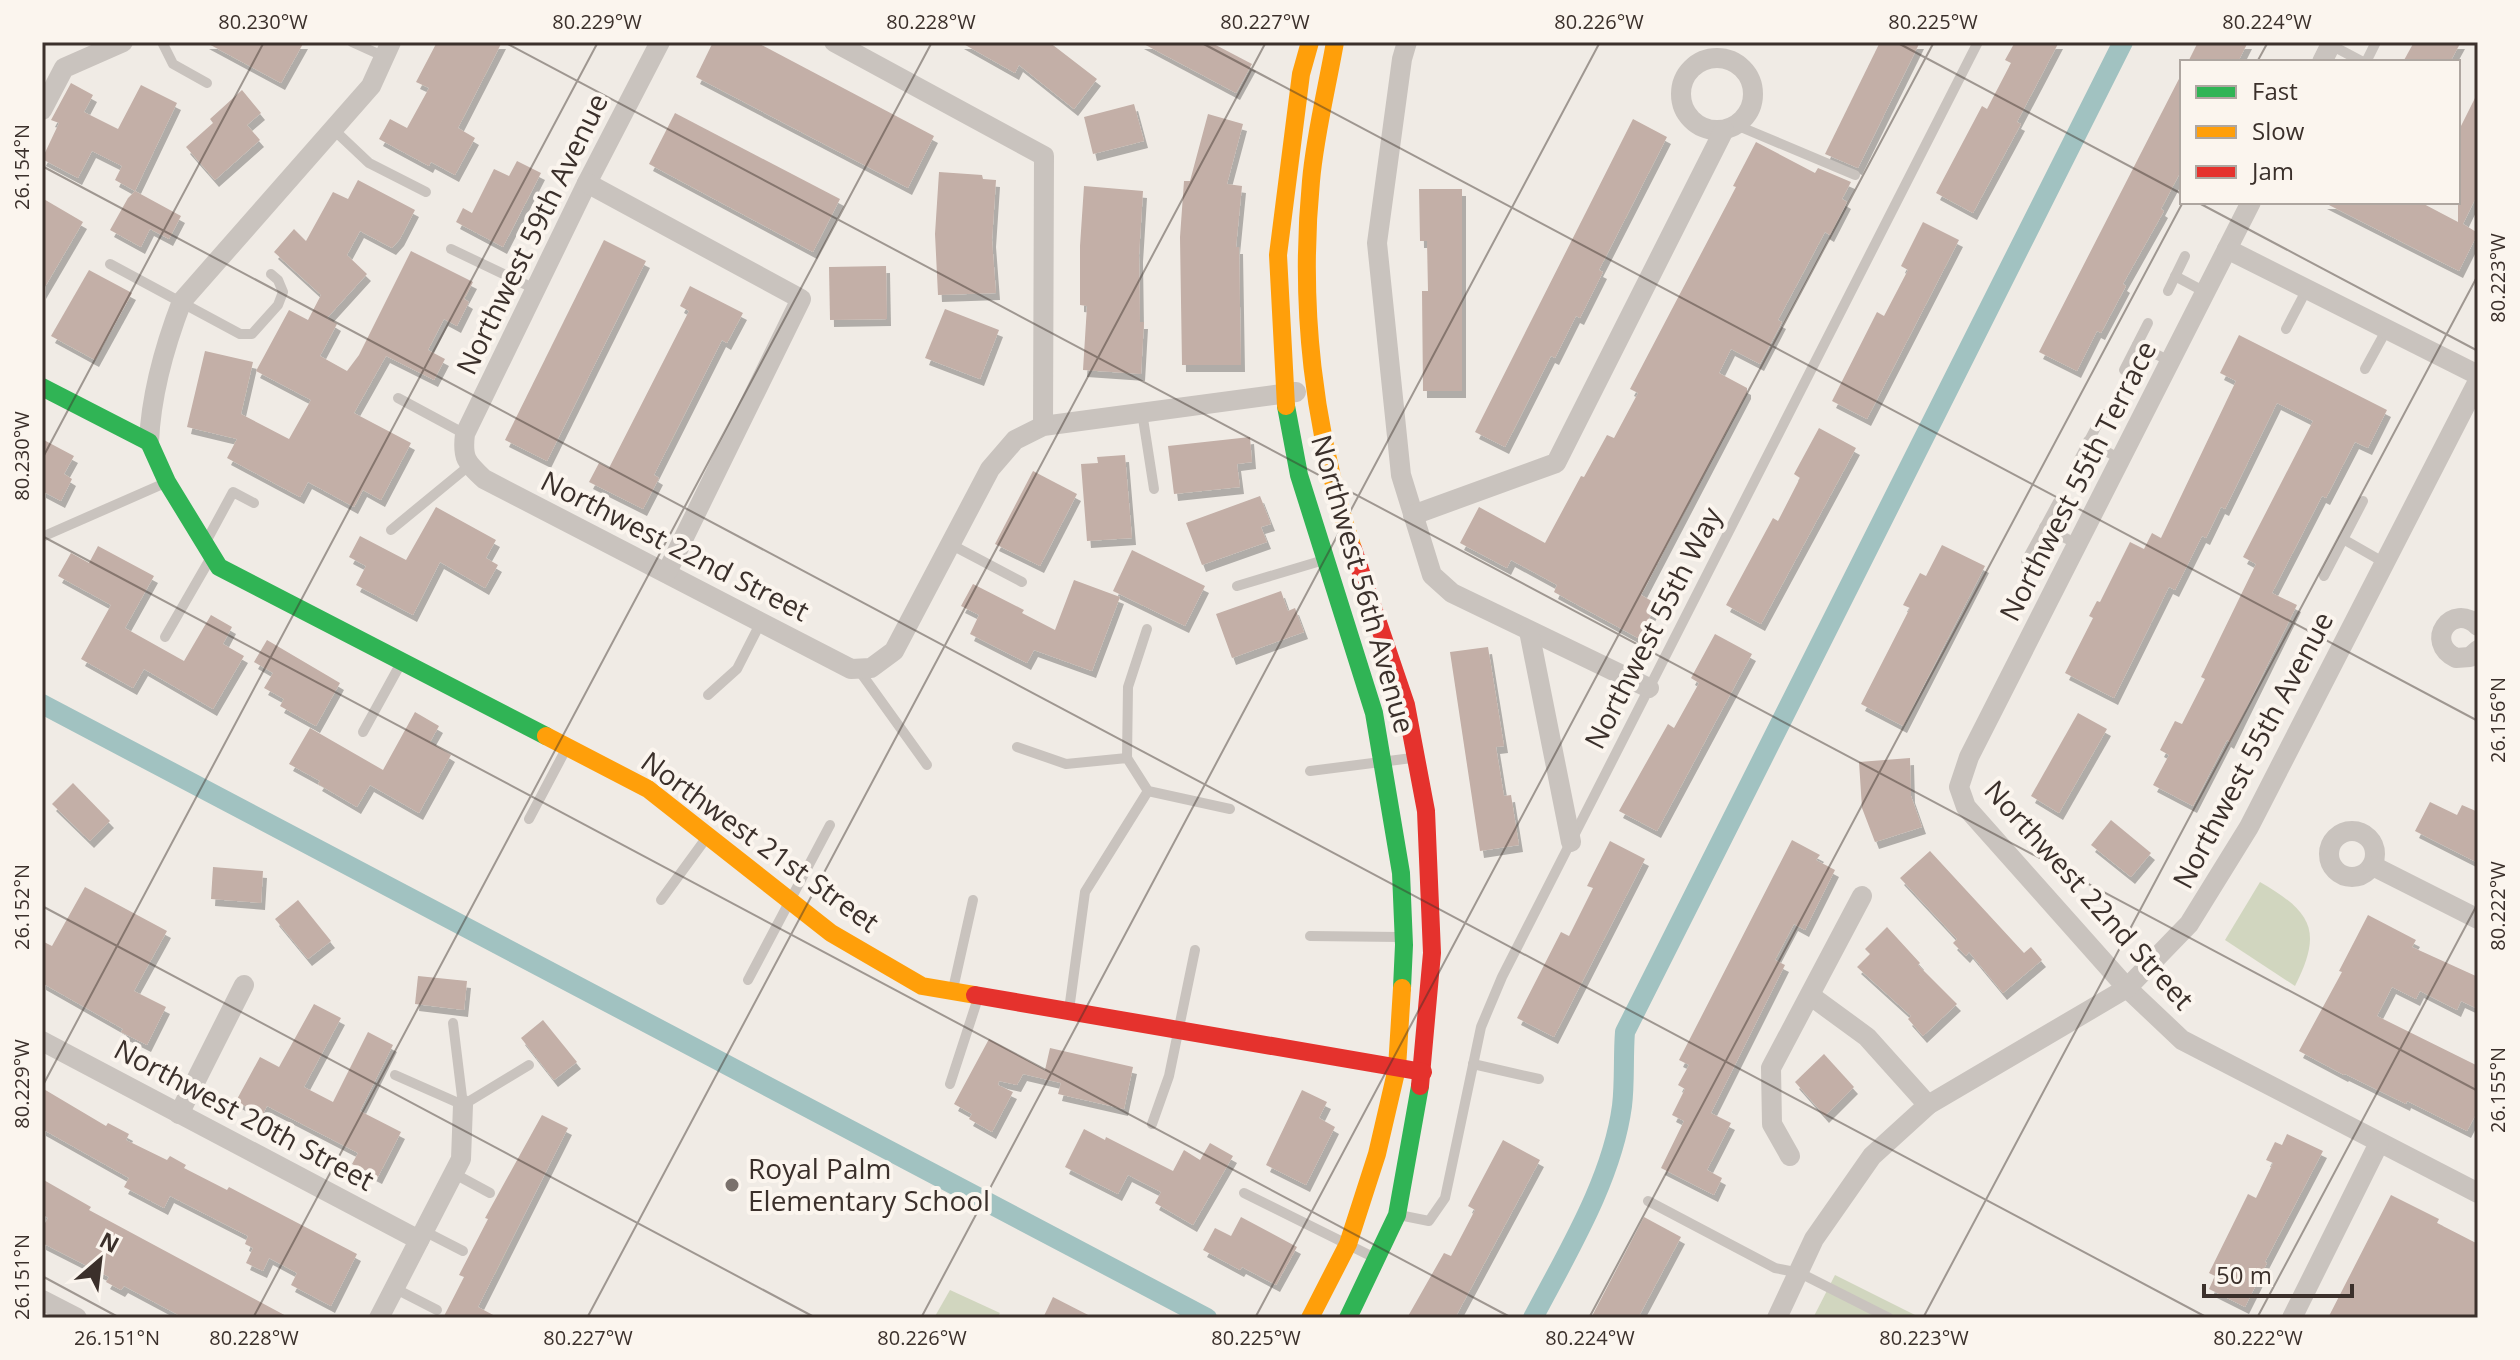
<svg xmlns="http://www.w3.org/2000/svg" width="2520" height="1360" font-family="'Open Sans',sans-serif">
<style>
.green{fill:#d1d6bf}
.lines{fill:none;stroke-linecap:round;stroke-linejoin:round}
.canal{stroke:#a1c2c1;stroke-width:20}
.building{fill:#c3afa7;filter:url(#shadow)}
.lane{stroke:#c9c3be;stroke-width:10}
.street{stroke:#c9c3be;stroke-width:20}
.fast{stroke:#30b455;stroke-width:18}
.slow{stroke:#ff9f0a;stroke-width:18}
.jam{stroke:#e5322d;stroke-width:18}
.ticks{fill:none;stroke:#3b302b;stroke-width:2;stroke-opacity:0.45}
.poi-dot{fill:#7a716c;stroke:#fbf5ee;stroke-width:3}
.labels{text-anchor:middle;stroke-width:8;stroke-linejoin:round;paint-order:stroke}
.street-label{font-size:28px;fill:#3b302b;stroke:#fbf5ee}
.poi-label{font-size:28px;fill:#3b302b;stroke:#fbf5ee;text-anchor:start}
.neatline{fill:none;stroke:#3b302b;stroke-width:3}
.ticks-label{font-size:20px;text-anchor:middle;fill:#3b302b}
</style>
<defs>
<filter id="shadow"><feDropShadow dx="4" dy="7" stdDeviation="0" flood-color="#0004"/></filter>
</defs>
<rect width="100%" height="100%" fill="#f0ebe5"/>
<g class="green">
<path d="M2260,882C2312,912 2323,931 2295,986L2225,940Z"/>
<polygon points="1835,1275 1921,1318 1813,1318"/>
<polygon points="950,1290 1000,1313 997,1318 934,1318"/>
</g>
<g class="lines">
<g class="canal">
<polyline points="42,704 1207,1318"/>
<path d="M1533,1318C1567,1253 1612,1180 1622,1106C1625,1082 1623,1056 1625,1032L2123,42"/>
</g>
</g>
<g class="building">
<polygon points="205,42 304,42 281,83"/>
<polygon points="437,42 502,42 458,128 475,138 455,175 431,162 429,166 379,139 390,119 407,128 429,88 416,82"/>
<polygon points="713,42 756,42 934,136 908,188 696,77"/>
<polygon points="960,42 1049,42 1097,79 1074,109 1019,65 1015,73"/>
<polygon points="1140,42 1210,42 1252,64 1236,93"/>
<polygon points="1880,42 1920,42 1858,168 1825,154"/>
<polygon points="2015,42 2059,42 2017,122 2021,124 1973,213 1936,193 1982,106 1987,109 2011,63 2005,60"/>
<polygon points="2198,42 2248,42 2238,62 2188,62"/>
<polygon points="2414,42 2461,42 2450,62 2403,62"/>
<polygon points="2182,73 2182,169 2161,209 2164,211 2123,284 2126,286 2101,333 2097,331 2077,371 2039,352"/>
<polygon points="71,83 93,95 84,112 118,129 141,85 177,103 135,191 115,180 122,166 92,151 78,178 42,159 59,123 51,120"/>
<polygon points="242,90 261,113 247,125 260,140 215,180 186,147 213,123 210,119"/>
<polygon points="2478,92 2478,193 2463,224 2478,233 2459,271 2323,202 2420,202 2458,222 2458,132"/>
<polygon points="1134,104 1144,141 1093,154 1084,117"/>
<polygon points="675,113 840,199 813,252 649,164"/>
<polygon points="1208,114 1243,124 1227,184 1242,186 1236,247 1239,247 1241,365 1182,365 1180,237 1184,181 1190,181"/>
<polygon points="1633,119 1667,137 1599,270 1603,272 1580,318 1576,316 1555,358 1551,356 1505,447 1475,432"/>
<polygon points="1756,142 1815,173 1818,168 1851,182 1842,199 1847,202 1830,235 1825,232 1778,320 1782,322 1760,364 1731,349 1719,373 1747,388 1747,392 1641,595 1657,604 1638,638 1554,592 1557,585 1511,560 1507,568 1460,543 1479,507 1545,543 1581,476 1584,477 1607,435 1614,438 1638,393 1630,389 1736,187 1733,186"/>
<polygon points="517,161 541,173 503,247 456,222 463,208 472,213 494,169 509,176"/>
<polygon points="939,172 982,175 983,179 996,180 992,240 996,293 938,295 935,234"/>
<polygon points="358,180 415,210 400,239 392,248 360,231 347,255 367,274 327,318 337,324 320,356 347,371 359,355 411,251 473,282 464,299 469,302 457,326 444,319 428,350 445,359 434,380 386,356 354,413 411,443 381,500 363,490 354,507 308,482 300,497 227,458 237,439 187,427 205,351 253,362 241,414 289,439 311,400 256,371 289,310 308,320 321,295 274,252 294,229 306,241 333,192 348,199"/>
<polygon points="1084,186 1143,191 1139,255 1140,322 1144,322 1141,374 1083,370 1087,306 1080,305 1080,246"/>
<polygon points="1419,189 1462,189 1462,391 1423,391 1422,291 1428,291 1427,241 1420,241"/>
<polygon points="135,191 181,216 169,239 150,229 141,247 110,230 128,198"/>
<polygon points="42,198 83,222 42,292"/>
<polygon points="1923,222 1959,240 1867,419 1832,401 1877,312 1884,316 1908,270 1901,266"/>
<polygon points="604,240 646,261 547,461 505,440"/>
<polygon points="886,266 887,319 830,320 829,267"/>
<polygon points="89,270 132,293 95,360 51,336"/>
<polygon points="690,286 743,313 727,343 722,340 654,475 659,478 643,509 589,482 599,463 609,468 689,311 680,306"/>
<polygon points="945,309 999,330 980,379 925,358"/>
<polygon points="2239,335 2387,410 2368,448 2355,442 2326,498 2322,496 2272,593 2297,605 2241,719 2230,742 2227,740 2193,806 2153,785 2169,755 2160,750 2175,721 2182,724 2205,679 2201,677 2256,564 2243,557 2313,421 2277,403 2225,509 2221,507 2206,538 2202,536 2175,590 2169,587 2114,698 2065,673 2093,618 2089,616 2097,601 2100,602 2130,542 2144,549 2152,533 2161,538 2236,381 2220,373"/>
<polygon points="1819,428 1856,448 1761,624 1726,605 1773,518 1778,521 1800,478 1794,474"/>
<polygon points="1250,437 1252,462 1237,464 1240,487 1174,494 1168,446"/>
<polygon points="42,439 74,456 64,474 72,479 61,501 42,491"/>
<polygon points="1125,455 1132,538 1087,541 1081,464 1098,463 1097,457"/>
<polygon points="1033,471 1077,494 1040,566 995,544"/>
<polygon points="1260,496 1271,524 1261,527 1267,542 1202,565 1186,523"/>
<polygon points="436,507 496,540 486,558 498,565 485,588 440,562 413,615 356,585 366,566 349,557 360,536 406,560"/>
<polygon points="1942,545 1985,566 1903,726 1861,704 1910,608 1903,605 1920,573 1926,576"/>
<polygon points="98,546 154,576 125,628 184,661 211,615 232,627 223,644 244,656 213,709 144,669 133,688 81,659 111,605 58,576 71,553 89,563"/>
<polygon points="1132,550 1205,586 1185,626 1113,591"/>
<polygon points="1074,580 1120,597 1092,671 1034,650 1027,663 970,634 979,615 961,606 973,584 1024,610 1022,613 1055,630"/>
<polygon points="1281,591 1288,611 1295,608 1304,632 1232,658 1216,614"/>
<polygon points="1715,634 1752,654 1657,831 1619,811 1668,724 1674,728 1699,683 1691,678"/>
<polygon points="267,640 340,683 316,726 280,706 284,699 264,688 273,673 254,662"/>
<polygon points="1488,647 1504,746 1496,747 1504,796 1511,795 1519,845 1480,851 1450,652"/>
<polygon points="415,712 439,726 430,742 451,755 419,813 370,785 357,807 318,784 320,781 289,764 310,728 383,770"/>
<polygon points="2078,713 2107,729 2059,813 2031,796"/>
<polygon points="1910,758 1911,796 1922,827 1875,842 1862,808 1859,762"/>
<polygon points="73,783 110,821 90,841 52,804"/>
<polygon points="2430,802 2457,815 2462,805 2478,812 2478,863 2415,831"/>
<polygon points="2111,820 2151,853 2131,877 2091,845"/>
<polygon points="1792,840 1820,855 1816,860 1835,870 1805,930 1794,924 1775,960 1785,965 1711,1113 1731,1123 1707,1170 1722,1178 1714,1195 1661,1168 1684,1121 1672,1115 1685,1089 1678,1085 1689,1065 1679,1060"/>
<polygon points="1610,841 1645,859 1554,1037 1517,1018 1561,932 1569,936 1593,888 1587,886"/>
<polygon points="1930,851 2024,953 2031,947 2042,960 2003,993 1969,952 1966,956 1953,943 1957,939 1900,878"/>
<polygon points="213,867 263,871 261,903 211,899"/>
<polygon points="85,887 167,931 134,991 166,1007 147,1045 121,1032 123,1029 42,983 42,941 52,946"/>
<polygon points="298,900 331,941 308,959 275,919"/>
<polygon points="2368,915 2416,940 2412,947 2478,977 2478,1009 2461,1001 2457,1010 2420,991 2416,999 2392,987 2377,1016 2478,1066 2478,1110 2467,1131 2407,1101 2406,1104 2345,1074 2344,1075 2299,1051 2342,972 2339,971"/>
<polygon points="1887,927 1920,963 1918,965 1957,1004 1923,1036 1908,1019 1911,1016 1857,967 1870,954 1865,949"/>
<polygon points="418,976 467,981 464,1010 415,1004"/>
<polygon points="314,1004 341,1018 304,1087 333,1102 368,1032 393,1045 360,1111 401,1132 378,1177 352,1164 358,1153 267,1106 262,1116 236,1101 260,1057 279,1067"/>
<polygon points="543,1020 577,1062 554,1080 521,1038"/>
<polygon points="989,1039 1045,1070 1050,1048 1133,1067 1124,1109 1058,1094 1061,1083 1023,1074 1017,1085 999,1081 998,1085 1013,1092 992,1132 969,1119 972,1114 954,1104"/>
<polygon points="1824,1054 1854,1087 1825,1116 1795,1082"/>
<polygon points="42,1088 106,1126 108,1123 129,1134 126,1140 167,1160 170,1156 186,1165 184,1168 227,1190 229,1187 357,1254 331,1306 291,1285 297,1273 269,1258 263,1271 246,1263 253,1248 245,1244 248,1236 170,1196 164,1208 124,1187 129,1178 42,1129"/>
<polygon points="1302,1090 1327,1102 1319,1118 1335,1127 1306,1185 1266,1165"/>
<polygon points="542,1115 568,1128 478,1307 499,1318 443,1318 464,1277 459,1275 488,1219 485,1218"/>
<polygon points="1084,1129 1105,1140 1106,1137 1173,1171 1184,1150 1200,1160 1210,1143 1233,1156 1193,1225 1155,1203 1161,1192 1128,1175 1118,1194 1065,1167"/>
<polygon points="2287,1134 2323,1151 2265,1262 2267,1263 2245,1307 2209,1289 2215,1276 2209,1273 2248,1194 2256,1198 2273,1163 2266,1160 2275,1142 2282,1145"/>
<polygon points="1503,1140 1540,1160 1455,1318 1407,1318 1444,1253 1451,1256 1475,1210 1468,1206"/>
<polygon points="42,1179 91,1207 89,1210 290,1318 184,1318 124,1286 121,1290 106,1282 109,1277 42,1243 42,1228 48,1218 42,1214"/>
<polygon points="2391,1195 2439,1219 2437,1223 2478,1244 2478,1318 2328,1318"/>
<polygon points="1241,1217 1297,1247 1276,1285 1242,1267 1240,1270 1203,1250 1215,1228 1231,1236"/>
<polygon points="1644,1217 1681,1237 1638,1318 1591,1318"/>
<polygon points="1053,1297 1094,1318 1043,1318"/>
</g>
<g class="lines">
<g class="lane">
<polyline points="162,42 173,64 207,83"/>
<polyline points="352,42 385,57"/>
<polyline points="2331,45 2363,62"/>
<polyline points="2366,62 2376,42"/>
<polyline points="1736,125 1855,175"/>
<polyline points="333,129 369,163 426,192"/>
<polyline points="451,249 535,289"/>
<polyline points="110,264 240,334 252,334 278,305 283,292 278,280 271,274"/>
<polyline points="2175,276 2205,292"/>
<polyline points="2168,291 2185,256"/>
<polyline points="2286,329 2307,289"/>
<polyline points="2137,345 2170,361"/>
<polyline points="2365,369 2387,329"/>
<polyline points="2124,370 2148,323"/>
<polyline points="398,398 465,434"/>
<polyline points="1142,412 1154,489"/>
<polyline points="2088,441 2120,459"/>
<polyline points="2075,467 2103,414"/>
<polyline points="2044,527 2077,544"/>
<polyline points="391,530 470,465"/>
<polyline points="42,537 165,483"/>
<polyline points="208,538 233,492 254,503"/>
<polyline points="2343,539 2385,563"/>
<polyline points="950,544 1022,582"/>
<polyline points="2026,561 2058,502"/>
<polyline points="2324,576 2363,501"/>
<polyline points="1237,586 1324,560"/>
<polyline points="165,637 210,559"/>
<polyline points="858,669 927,765"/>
<polyline points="708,695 737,669 761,622"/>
<polyline points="363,732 401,663"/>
<polyline points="1017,747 1066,764 1127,758 1148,791 1230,809"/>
<polyline points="1127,758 1128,687 1147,629"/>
<polyline points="1310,771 1412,758"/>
<polyline points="529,819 566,749"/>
<polyline points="661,900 707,837"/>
<polyline points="1310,936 1400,937"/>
<polyline points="748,980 830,825"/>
<polyline points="953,989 973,900"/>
<polyline points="1069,1010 1085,892 1148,791"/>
<polyline points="453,1023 463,1105"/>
<polyline points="1473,1064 1539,1079"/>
<polyline points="395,1075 463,1105"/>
<polyline points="950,1084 978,998"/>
<polyline points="463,1105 529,1065"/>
<polyline points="1152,1124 1169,1076 1195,950"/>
<polyline points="453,1173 490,1193"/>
<polyline points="1244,1193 1375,1258"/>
<polyline points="1648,1201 1775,1268 1800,1273 1889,1318"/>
<polyline points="1399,1215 1429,1221 1445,1198 1481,1027 1502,977 1978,42"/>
<polyline points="424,1231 463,1251"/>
<polyline points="394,1288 437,1310"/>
</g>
<g class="street">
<path d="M660,42L587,183L465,434C462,458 466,462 484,479L851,669L871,668L894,651L990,469L1015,440L1043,426L1296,392"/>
<polyline points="834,42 1044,156 1043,426"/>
<polyline points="1407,42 1402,59 1377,243 1401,475 1432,575 1452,593 1649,688"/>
<circle cx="1717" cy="94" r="36"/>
<polyline points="2322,62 2332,42"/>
<polyline points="42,110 64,68 123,42"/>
<polyline points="587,183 801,299 667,572"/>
<polyline points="2251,202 1969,757 1959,787 1966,807 2127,988 2182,1040 2478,1193"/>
<polyline points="2227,249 2478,375"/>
<path d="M149,442C151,395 165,345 182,301L371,86L391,42"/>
<polyline points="1413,515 1556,463 1724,130"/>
<path d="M2478,626C2452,601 2423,642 2456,658L2470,657L2478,650"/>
<polyline points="1529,631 1571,842"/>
<circle cx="2352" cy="854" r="23"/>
<polyline points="2373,866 2478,919"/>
<polyline points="1811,996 1867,1037 1928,1105"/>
<polyline points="42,1041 419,1240"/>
<polyline points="179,1114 244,985"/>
<polyline points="1790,1156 1772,1124 1771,1068 1862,896"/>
<polyline points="42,1300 77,1318"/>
<polyline points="379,1318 461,1159 463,1105"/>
<polyline points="1777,1318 1814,1239 1872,1156 1928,1105 2127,988 2189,924 2249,827 2478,381"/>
<polyline points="2292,1318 2379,1143"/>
</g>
<g class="fast">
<polyline points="42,387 149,442 167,482 219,567 546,736"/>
<polyline points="1286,406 1299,475 1374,713 1401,873 1404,945 1402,988"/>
<polyline points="1348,1318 1397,1215 1420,1086"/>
</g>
<g class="slow">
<path d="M1335,42C1327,88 1315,135 1311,181C1299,305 1313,431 1353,549"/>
<polyline points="1286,406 1278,255 1301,74 1310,42"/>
<polyline points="546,736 648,789 831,933 922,986 975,995"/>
<polyline points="1310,1318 1348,1244 1377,1154 1397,1068 1402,988"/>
</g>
<g class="jam">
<polyline points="1353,549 1406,705 1426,811 1432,953 1420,1086"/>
<polyline points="975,995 1423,1072"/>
</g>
</g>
<path class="ticks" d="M504,42L2478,1091M1200,42L2478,721M1896,42L2182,194M2257,62L2268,42M42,166L2208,1318M2197,202L2478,351M42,459L264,42M42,536L1512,1318M42,906L816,1318M42,1087L598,42M42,1276L120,1318M253,1318L932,42M587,1318L1266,42M921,1318L1600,42M1255,1318L1934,42M1589,1318L2183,202M1923,1318L2478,275M2257,1318L2478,903"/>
<circle class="poi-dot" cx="732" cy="1185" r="8"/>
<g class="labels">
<g class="street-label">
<text transform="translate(532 234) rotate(-64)" y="10">Northwest 59th Avenue</text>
<text transform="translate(2078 481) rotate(-63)" y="10">Northwest 55th Terrace</text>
<text transform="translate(675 546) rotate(27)" y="10">Northwest 22nd Street</text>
<text transform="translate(1363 584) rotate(74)" y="10">Northwest 56th Avenue</text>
<text transform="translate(1653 628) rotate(-63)" y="10">Northwest 55th Way</text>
<text transform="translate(2253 750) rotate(-62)" y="10">Northwest 55th Avenue</text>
<text transform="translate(760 842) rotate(36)" y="10">Northwest 21st Street</text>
<text transform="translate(2089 895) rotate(48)" y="10">Northwest 22nd Street</text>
<text transform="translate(244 1115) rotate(28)" y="10">Northwest 20th Street</text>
</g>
<g class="poi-label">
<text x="748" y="1179">Royal Palm<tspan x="748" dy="32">Elementary School</tspan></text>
</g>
</g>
<rect width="2520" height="1360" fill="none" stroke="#fbf5ee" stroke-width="88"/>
<rect x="2180" y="60" width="280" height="144" fill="#fbf5ee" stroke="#aea6a0" stroke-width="2"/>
<rect x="2196" y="86" width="40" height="12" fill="#30b455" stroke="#aea6a0" stroke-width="2"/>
<text x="2252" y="100" font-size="24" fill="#3b302b">Fast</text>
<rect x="2196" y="126" width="40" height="12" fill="#ff9f0a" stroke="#aea6a0" stroke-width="2"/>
<text x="2252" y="140" font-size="24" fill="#3b302b">Slow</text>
<rect x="2196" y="166" width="40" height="12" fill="#e5322d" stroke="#aea6a0" stroke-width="2"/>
<text x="2252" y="180" font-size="24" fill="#3b302b">Jam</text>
<g transform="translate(100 1260) rotate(28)" stroke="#fbf5ee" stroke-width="6" paint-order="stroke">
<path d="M0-6L14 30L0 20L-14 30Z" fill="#3b302b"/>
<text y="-12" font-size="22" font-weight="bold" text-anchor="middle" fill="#3b302b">N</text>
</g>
<path d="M2204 1284v12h148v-12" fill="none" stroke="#3b302b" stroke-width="4"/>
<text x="2216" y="1284" font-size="24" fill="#3b302b" stroke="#fbf5ee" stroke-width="6" paint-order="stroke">50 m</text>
<rect x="44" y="44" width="2432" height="1272" class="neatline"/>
<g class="ticks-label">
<text x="263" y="29">80.230°W</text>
<text x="597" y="29">80.229°W</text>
<text x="931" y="29">80.228°W</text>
<text x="1265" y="29">80.227°W</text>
<text x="1599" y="29">80.226°W</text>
<text x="1933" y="29">80.225°W</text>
<text x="2267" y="29">80.224°W</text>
<text transform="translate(22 167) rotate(-90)" y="7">26.154°N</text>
<text transform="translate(2498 278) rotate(-90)" y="7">80.223°W</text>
<text transform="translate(22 456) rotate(-90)" y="7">80.230°W</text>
<text transform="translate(2498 720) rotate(-90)" y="7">26.156°N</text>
<text transform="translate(2498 906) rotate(-90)" y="7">80.222°W</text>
<text transform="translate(22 907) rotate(-90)" y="7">26.152°N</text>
<text transform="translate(22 1084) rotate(-90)" y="7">80.229°W</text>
<text transform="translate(2498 1090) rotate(-90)" y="7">26.155°N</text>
<text transform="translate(22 1277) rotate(-90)" y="7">26.151°N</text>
<text x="117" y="1345">26.151°N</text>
<text x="254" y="1345">80.228°W</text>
<text x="588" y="1345">80.227°W</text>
<text x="922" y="1345">80.226°W</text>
<text x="1256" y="1345">80.225°W</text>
<text x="1590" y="1345">80.224°W</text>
<text x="1924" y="1345">80.223°W</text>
<text x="2258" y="1345">80.222°W</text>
</g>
</svg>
